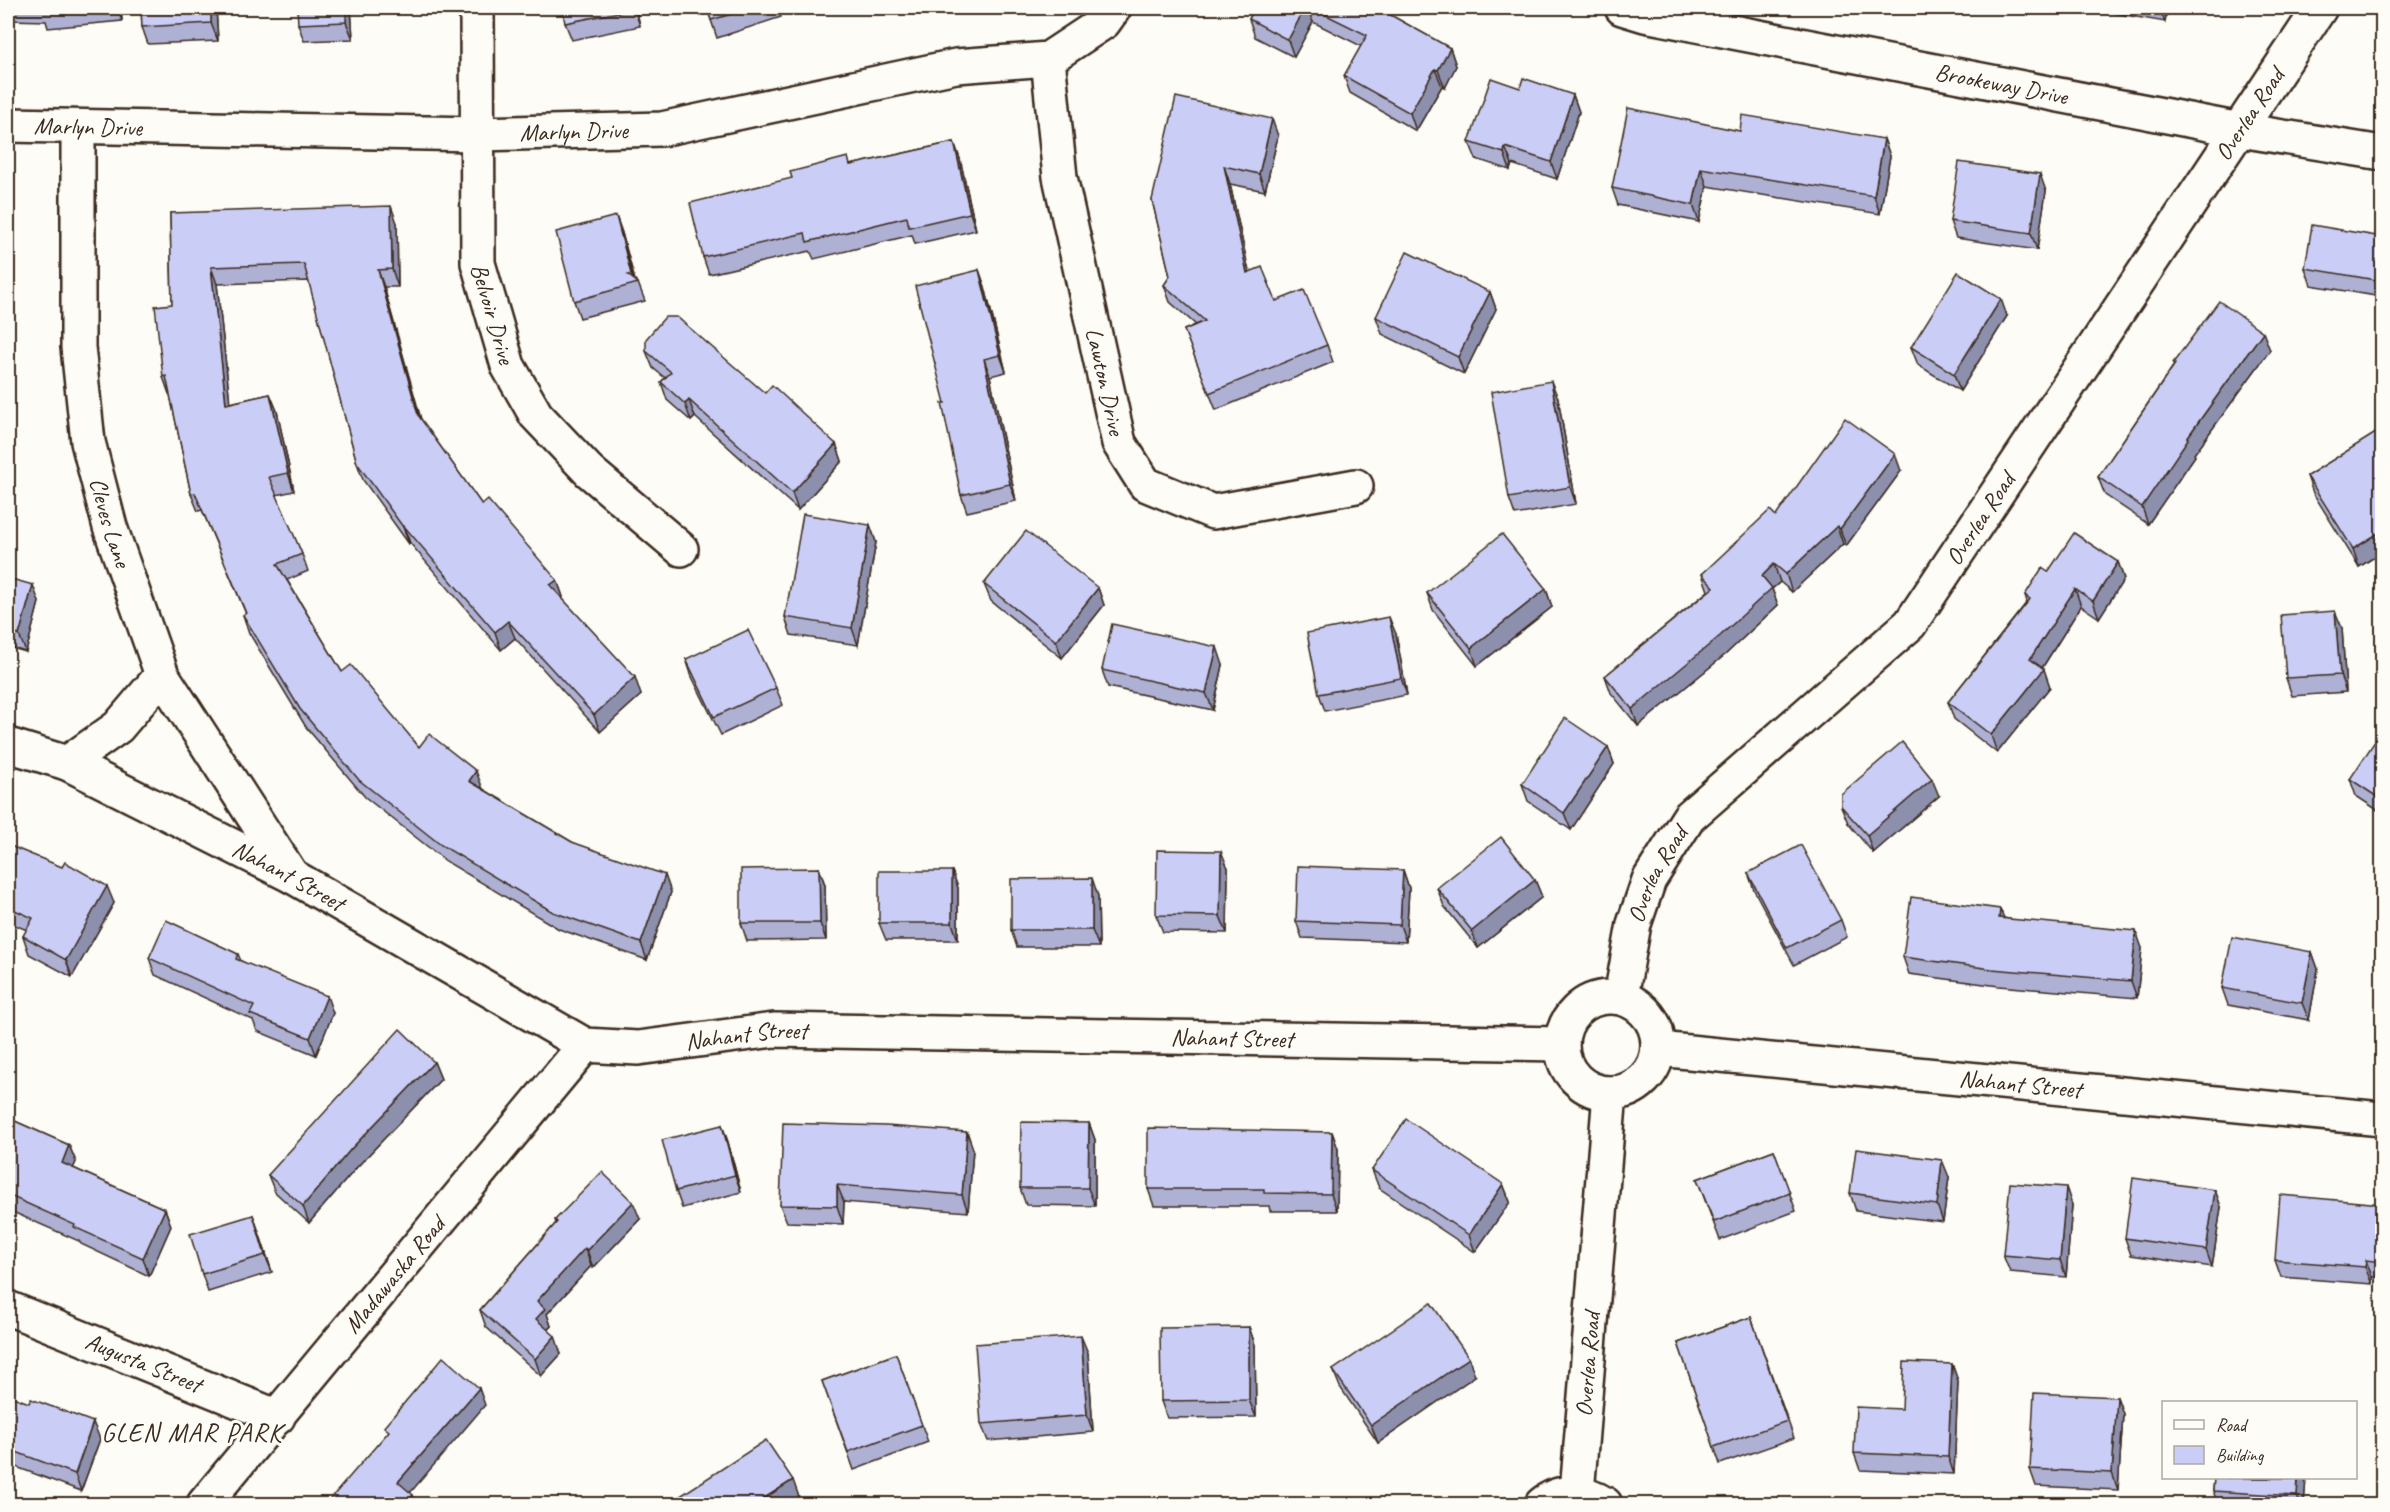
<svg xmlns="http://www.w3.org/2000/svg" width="2390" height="1512" font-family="Caveat,sans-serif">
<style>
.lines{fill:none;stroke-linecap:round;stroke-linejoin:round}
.minor-casing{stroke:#3b2a1e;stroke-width:38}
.minor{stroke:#fdfcf7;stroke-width:33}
.wall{fill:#aeb1d4;stroke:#3b2a1e;stroke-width:1.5}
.shaded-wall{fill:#8d90ad;stroke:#3b2a1e;stroke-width:1.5}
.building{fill:#cacef7;stroke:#3b2a1e;stroke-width:1.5}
.labels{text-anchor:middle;stroke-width:6;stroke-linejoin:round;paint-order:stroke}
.street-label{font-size:24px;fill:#3b2a1e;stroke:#fdfcf7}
.neighbourhood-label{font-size:26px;letter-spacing:1.5px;fill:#3b2a1e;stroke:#fdfcf7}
</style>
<rect width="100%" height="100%" fill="#fdfcf7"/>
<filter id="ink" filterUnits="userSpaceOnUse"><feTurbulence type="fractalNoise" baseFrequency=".0167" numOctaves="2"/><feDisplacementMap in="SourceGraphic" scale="12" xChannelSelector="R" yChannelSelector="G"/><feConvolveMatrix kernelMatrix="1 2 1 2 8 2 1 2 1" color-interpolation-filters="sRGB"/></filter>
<g filter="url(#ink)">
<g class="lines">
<g class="minor-casing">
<g id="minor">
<path id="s1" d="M477,8L478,263L508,366L536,415L589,471L681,549"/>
<path id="s2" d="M1622,8L1645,15L2240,130L2382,153"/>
<path id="s3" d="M1048,59L1060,177L1119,443L1145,484L1213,512L1356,486"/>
<path id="s4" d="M8,125L478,134L662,129L956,66L1048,59L1104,22L1114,8"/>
<path id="s5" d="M78,127V347L88,442L110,527L162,675L292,876"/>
<path id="s6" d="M8,745L67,763L292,876L585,1045L638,1048L774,1030L1562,1044"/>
<polyline points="67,763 118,727 162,675"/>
<circle cx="1610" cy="1045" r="48"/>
<path id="s7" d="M1621,997L1634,924L1649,880L1689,817L1910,624L2320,8"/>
<path id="s8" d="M1658,1049L2382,1119"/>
<path id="s9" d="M8,1308L278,1417"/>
<path id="s10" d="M1577,1493L1610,1093"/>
<path id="s11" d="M204,1504L585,1045"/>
<path d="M1542,1504C1561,1488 1586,1492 1605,1504"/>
</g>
</g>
<use href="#minor" class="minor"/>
</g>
<g class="wall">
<polygon points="8,8 121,8 122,21 48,28 46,21 8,20"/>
<polygon points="141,8 216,8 218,41 148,44 142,27"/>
<polygon points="351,8 353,39 304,41 298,24"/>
<polygon points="636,8 640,26 572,40 565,23"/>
<polygon points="707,8 795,8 779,11 781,17 717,38"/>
<polygon points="1244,8 1378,8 1450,48 1456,66 1445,88 1442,86 1416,131 1350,93 1344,76 1361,46 1313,22 1294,57 1255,37 1249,19 1252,12"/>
<polygon points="2095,8 2167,8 2165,22 2096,10"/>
<polygon points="1520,88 1573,95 1579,112 1557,179 1512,164 1510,170 1476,159 1469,142"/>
<polygon points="1740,131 1884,139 1890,156 1880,214 1707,186 1699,222 1618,205 1612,188"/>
<polygon points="1278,136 1265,191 1230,184 1249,272 1276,301 1327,345 1333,362 1216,410 1184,330 1196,325 1170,302 1164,285 1170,276 1152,200"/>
<polygon points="954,142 960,159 976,230 915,244 912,235 814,259 810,251 709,274 703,257 851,165"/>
<polygon points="2046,191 2037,250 1956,238 1950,221"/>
<polygon points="170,213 397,223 398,287 384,287 421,419 482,505 557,580 563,597 562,598 641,695 600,732 515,638 501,650 410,543 409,544 363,480 357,463 309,281 217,284 230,403 270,394 277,411 294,491 276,495 302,554 308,571 287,580 342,672 419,747 483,789 572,842 671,892 647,960 559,929 447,862 365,797 306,727 249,633 243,615 246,614 202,510 198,511 191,494 170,394 169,394 163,377 172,304"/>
<polygon points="616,216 622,233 635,280 638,283 645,301 580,318 574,301"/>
<polygon points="2382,237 2382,297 2311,285 2305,268"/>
<polygon points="979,270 985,287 1006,372 990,376 1016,501 967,512 961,495 945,403"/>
<polygon points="1490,292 1496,309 1464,374 1382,334 1376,317"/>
<polygon points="2007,316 1960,391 1918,365 1911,347"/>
<polygon points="2270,350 2194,454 2195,456 2148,524 2105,495 2098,477 2174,365 2173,363"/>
<polygon points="646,351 765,393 836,444 842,461 798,510 695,417 691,421 667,400 661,382 665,378 653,368"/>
<polygon points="1558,398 1576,504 1515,515 1509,498"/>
<polygon points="2382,429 2382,552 2359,567 2313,493 2307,476"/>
<polygon points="1901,471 1846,546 1843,544 1792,592 1780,582 1772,589 1778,605 1726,654 1638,726 1611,693 1605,676 1708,591 1702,574 1776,516"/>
<polygon points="8,499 11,513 8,514"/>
<polygon points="870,525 876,542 858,645 791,635 785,617"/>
<polygon points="2118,562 2124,579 2099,618 2081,606 2042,668 2050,687 1997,753 1954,719 1948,702 2027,602 2025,595"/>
<polygon points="8,578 39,602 26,652 8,647"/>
<polygon points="984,584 1098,588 1104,605 1062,658 991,601"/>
<polygon points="1546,589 1552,607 1477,666 1433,610 1427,593"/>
<polygon points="2342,628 2346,692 2292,696 2286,678"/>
<polygon points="1396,634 1407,695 1325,711 1319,694"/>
<polygon points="686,659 776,688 783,705 721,735 692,677"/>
<polygon points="1223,665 1213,710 1108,687 1102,670"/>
<polygon points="2382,746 2382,813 2356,796 2350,779"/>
<polygon points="1608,747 1614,764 1571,830 1528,801 1522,784"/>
<polygon points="1939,796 1873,853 1848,823 1841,806"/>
<polygon points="8,845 114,903 72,977 29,954 23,936 27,930 8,922"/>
<polygon points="819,868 825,885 826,940 747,941 741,923"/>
<polygon points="1228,868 1227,933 1163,932 1156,915"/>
<polygon points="1403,870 1409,888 1406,942 1302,938 1296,921"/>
<polygon points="952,871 958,888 958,940 886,940 879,923"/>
<polygon points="1748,873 1841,920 1847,937 1794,965 1754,890"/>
<polygon points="1535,880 1542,897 1478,948 1444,906 1437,888"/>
<polygon points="1098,896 1099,947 1017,947 1011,930"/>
<polygon points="2000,909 2004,918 2142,948 2137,998 1999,986 1909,974 1903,957"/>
<polygon points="2312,952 2318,969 2309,1020 2228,1005 2222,988"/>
<polygon points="238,954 241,961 333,1013 316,1055 257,1031 253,1020 155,975 149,958"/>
<polygon points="434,1062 441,1079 357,1167 309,1223 275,1192 268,1175"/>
<polygon points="8,1118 69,1145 76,1162 73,1168 165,1209 171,1226 149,1276 81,1244 79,1241 8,1210"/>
<polygon points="1089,1123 1095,1140 1095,1206 1026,1205 1020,1188"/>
<polygon points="722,1125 728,1142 741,1192 682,1208 676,1191"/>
<polygon points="967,1132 973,1149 968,1212 844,1202 843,1224 787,1222 780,1205"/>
<polygon points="1332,1132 1338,1149 1337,1211 1270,1211 1269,1206 1154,1206 1148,1189"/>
<polygon points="1774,1150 1796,1211 1720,1240 1697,1179"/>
<polygon points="1372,1170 1503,1184 1510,1202 1475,1252 1379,1188"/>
<polygon points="1949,1177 1943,1222 1856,1211 1850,1193"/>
<polygon points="2215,1190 2221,1207 2212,1267 2131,1255 2125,1238"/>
<polygon points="2382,1204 2382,1278 2372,1277 2372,1284 2281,1277 2275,1260"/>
<polygon points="2072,1205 2066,1277 2010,1272 2003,1255"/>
<polygon points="253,1215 272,1272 208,1292 202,1274"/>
<polygon points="640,1219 593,1268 591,1266 547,1314 551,1326 548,1330 561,1354 541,1376 486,1327 480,1310 556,1223 555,1220"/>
<polygon points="1751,1317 1794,1438 1720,1464 1678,1343"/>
<polygon points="1249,1327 1255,1345 1256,1417 1167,1418 1161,1401"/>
<polygon points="1088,1353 1093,1432 988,1441 981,1424"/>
<polygon points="896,1354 928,1442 854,1470 822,1381"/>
<polygon points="1952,1364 1958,1381 1954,1474 1860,1470 1854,1453"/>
<polygon points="1333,1370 1475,1376 1378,1443 1340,1387"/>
<polygon points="8,1395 100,1439 81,1491 8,1464"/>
<polygon points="2117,1397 2123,1414 2118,1490 2036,1486 2030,1469"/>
<polygon points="2214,1478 2306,1478 2304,1504 2218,1504 2213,1491"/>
</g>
<g class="shaded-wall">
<polygon points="117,8 121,8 122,21"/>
<polygon points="211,8 216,8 218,41 211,23"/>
<polygon points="346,8 351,8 353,39 346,22"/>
<polygon points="634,8 636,8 640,26"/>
<polygon points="1305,8 1307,8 1313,22 1294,57 1288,40"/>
<polygon points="2159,8 2167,8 2165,22"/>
<polygon points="1450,48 1456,66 1445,88 1438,70"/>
<polygon points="1435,69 1442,86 1416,131 1410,113"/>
<polygon points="1573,95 1579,112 1557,179 1551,162"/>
<polygon points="1272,119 1278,136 1265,191 1259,174"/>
<polygon points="1884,139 1890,156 1880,214 1874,196"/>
<polygon points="954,142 960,159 976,230 970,213"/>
<polygon points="1505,147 1512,164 1510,170 1504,153"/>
<polygon points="1224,166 1230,184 1253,290 1247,273"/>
<polygon points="1701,168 1707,186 1699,222 1693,205"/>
<polygon points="2040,174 2046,191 2037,250 2031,233"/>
<polygon points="391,206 397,223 398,287 392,269"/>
<polygon points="616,216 622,233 635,284 631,274"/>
<polygon points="211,267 217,284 232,421 226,404"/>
<polygon points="378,270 384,287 424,433 418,415"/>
<polygon points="979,270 985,287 1006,372 1000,355"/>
<polygon points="1490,292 1496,309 1464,374 1458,357"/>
<polygon points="2001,299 2007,316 1960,391 1954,374"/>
<polygon points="2263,332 2270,350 2194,454 2195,456 2148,524 2142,507 2187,438"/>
<polygon points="984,359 990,376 1016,501 1010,484"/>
<polygon points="1551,381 1558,398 1576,504 1570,487"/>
<polygon points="270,394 277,411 294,491 288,473"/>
<polygon points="689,400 695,417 691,421 685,404"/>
<polygon points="836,444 842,461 798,510 792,493"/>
<polygon points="1895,454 1901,471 1846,546 1840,529"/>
<polygon points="870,525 876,542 858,645 852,628"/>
<polygon points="404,526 410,543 409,544 403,527"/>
<polygon points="1837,526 1843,544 1792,592 1786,574"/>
<polygon points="2382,531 2382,552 2359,567 2353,549"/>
<polygon points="2118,562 2124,579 2099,618 2093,601"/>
<polygon points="1774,564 1780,582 1772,589 1778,605 1726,654 1638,726 1632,709"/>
<polygon points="557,580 563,597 556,602 550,585"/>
<polygon points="33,585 39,602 26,652 19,635"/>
<polygon points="1098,588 1104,605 1062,658 1056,641"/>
<polygon points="1546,589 1552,607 1477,666 1471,648"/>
<polygon points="2075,589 2081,606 2037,676 2030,659"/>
<polygon points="2335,611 2342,628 2346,692 2340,675"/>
<polygon points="1389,617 1396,634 1407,695 1401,678"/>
<polygon points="508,621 515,638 501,650 495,632"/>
<polygon points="1217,647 1223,665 1213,710 1206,693"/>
<polygon points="2044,669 2050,687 1997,753 1991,735"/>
<polygon points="635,677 641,695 600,732 594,715"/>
<polygon points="1608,747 1614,764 1571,830 1564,813"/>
<polygon points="476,771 483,789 469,781"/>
<polygon points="1932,779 1939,796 1873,853 1867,835"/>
<polygon points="1221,851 1228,868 1227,933 1220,916"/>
<polygon points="819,868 825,885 826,940 820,923"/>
<polygon points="1403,870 1409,888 1406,942 1400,925"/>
<polygon points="952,871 958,888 958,940 952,923"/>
<polygon points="665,875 671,892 647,960 641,943"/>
<polygon points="1092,878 1098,896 1099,947 1092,930"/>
<polygon points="1535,880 1542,897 1478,948 1472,931"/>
<polygon points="107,886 114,903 72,977 66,960"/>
<polygon points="2000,909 2007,926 1999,918"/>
<polygon points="2136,931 2142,948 2137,998 2131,981"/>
<polygon points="2312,952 2318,969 2309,1020 2302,1003"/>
<polygon points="327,996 333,1013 316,1055 310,1038"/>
<polygon points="434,1062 441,1079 357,1167 309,1223 303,1206 351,1149"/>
<polygon points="1089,1123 1095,1140 1095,1206 1088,1188"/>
<polygon points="722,1125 728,1142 741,1192 735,1175"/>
<polygon points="967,1132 973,1149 968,1212 962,1195"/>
<polygon points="1332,1132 1338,1149 1337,1211 1331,1194"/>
<polygon points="69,1145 76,1162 68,1180 62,1163"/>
<polygon points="1942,1160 1949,1177 1943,1222 1937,1205"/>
<polygon points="1503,1184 1510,1202 1475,1252 1469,1235"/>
<polygon points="837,1185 844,1202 843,1224 837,1206"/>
<polygon points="2066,1187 2072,1205 2066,1277 2060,1260"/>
<polygon points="2215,1190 2221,1207 2212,1267 2206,1250"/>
<polygon points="633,1202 640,1219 593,1268 587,1250"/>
<polygon points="165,1209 171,1226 149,1276 143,1258"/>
<polygon points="253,1215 259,1232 272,1272 265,1255"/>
<polygon points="585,1248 591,1266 547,1314 551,1326 542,1336 536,1319 537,1301"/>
<polygon points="2366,1260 2372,1277 2372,1284 2365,1267"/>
<polygon points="1249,1327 1255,1345 1256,1417 1249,1400"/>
<polygon points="555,1336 561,1354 541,1376 535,1359"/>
<polygon points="1081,1336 1088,1353 1093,1432 1087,1415"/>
<polygon points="1469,1358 1475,1376 1378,1443 1371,1425"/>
<polygon points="1952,1364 1958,1381 1954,1474 1948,1457"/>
<polygon points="479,1388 485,1405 404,1500 398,1482"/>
<polygon points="2117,1397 2123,1414 2118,1490 2112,1473"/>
<polygon points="93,1422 100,1439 81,1491 75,1474"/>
<polygon points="2298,1478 2306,1478 2304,1504 2300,1504 2297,1496"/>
<polygon points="793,1480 799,1497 787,1504 755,1504"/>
<polygon points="413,1495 416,1504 405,1504"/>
</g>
<g class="building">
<polygon points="41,8 76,8 42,10"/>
<polygon points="141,8 211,8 211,23 142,27"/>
<polygon points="297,8 346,8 346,22 298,24"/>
<polygon points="562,8 634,8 634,9 565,23"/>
<polygon points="707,8 752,8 711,20"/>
<polygon points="1255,8 1305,8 1288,40 1249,19"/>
<polygon points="1312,8 1378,8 1450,48 1438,70 1435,69 1410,113 1344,76 1367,35"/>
<polygon points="1491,78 1520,88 1523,78 1573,95 1551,162 1505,147 1504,153 1469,142"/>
<polygon points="1176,97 1272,119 1259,174 1224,166 1247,273 1262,267 1276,301 1304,290 1327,345 1209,393 1184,330 1205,321 1164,285 1170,276 1152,200"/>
<polygon points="1628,108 1740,131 1742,115 1884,139 1874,196 1701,168 1693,205 1612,188"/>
<polygon points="954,142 970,213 909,227 907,217 807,242 805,233 703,257 690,203 792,178 790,172 848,157 850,165"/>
<polygon points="1959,162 2040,174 2031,233 1950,221"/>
<polygon points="391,206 392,269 378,270 418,415 482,505 488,500 557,580 550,585 635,677 594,715 508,621 495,632 404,526 403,527 357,463 304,264 211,267 226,404 270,394 288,473 269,477 302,554 277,564 342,672 351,665 419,747 429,734 476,771 469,781 572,842 665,875 641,943 553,912 441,845 359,780 300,709 243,615 246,613 195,493 191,494 166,376 163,377 155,306 172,304 170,213"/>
<polygon points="616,216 631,274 628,275 638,283 574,301 556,232"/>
<polygon points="2312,225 2382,237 2382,281 2305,268"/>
<polygon points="1407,252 1490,292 1458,357 1376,317"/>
<polygon points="979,270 1000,355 984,359 1010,484 961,495 942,403 945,403 915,286"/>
<polygon points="1958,272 2001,299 1954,374 1911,347"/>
<polygon points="2219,301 2263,332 2187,438 2188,439 2142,507 2098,477 2175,364 2173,363"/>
<polygon points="665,317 677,317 765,393 772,385 836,444 792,493 689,400 685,404 661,382 671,372 646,351 646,339"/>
<polygon points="1551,381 1570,487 1509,498 1491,392"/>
<polygon points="1845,418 1895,454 1840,529 1837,526 1786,574 1774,564 1762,576 1772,588 1720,636 1632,709 1605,676 1714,587 1702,574 1770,510 1776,516"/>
<polygon points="2382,429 2382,531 2353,549 2307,476"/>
<polygon points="803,514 870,525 852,628 785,617"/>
<polygon points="1026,531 1098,588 1056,641 984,584"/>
<polygon points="2074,533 2118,562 2093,601 2075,589 2030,659 2044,669 1991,735 1948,702 2030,599 2025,595 2042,568 2048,572"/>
<polygon points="1502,534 1546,589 1471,648 1427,593"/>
<polygon points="8,578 33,585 19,635 8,632"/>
<polygon points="2335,611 2340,675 2286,678 2281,615"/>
<polygon points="1389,617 1401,678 1319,694 1307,633"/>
<polygon points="1112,624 1217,647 1206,693 1102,670"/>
<polygon points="748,630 776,688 714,717 686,659"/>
<polygon points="1565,718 1608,747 1564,813 1522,784"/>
<polygon points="2375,741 2382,746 2382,800 2350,779"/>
<polygon points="1902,742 1932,779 1867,835 1841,806 1841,794"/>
<polygon points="1501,837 1535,880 1472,931 1437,888"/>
<polygon points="8,845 62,867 65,862 107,886 66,960 23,936 33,918 8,907"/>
<polygon points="1801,845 1841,920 1787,948 1748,873"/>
<polygon points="1157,850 1221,851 1220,916 1156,915"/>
<polygon points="1298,866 1403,870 1400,925 1296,921"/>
<polygon points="819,868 820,923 741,923 741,869"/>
<rect x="879" y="871" width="73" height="52"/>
<polygon points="1092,878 1092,930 1011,930 1011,879"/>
<polygon points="1911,897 2000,909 1999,918 2136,931 2131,981 1992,969 1903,957"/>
<polygon points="166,920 238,954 236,959 327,996 310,1038 250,1014 254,1006 149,958"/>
<polygon points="2232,937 2312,952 2302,1003 2222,988"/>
<polygon points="400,1029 434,1062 351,1149 303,1206 268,1175"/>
<polygon points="8,1118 69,1145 62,1163 165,1209 143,1258 74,1227 75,1225 8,1195"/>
<polygon points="1406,1119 1503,1184 1469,1235 1372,1170"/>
<polygon points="1021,1122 1089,1123 1088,1188 1020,1188"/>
<polygon points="783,1123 886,1126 967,1132 962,1195 837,1185 837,1206 780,1205"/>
<polygon points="722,1125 735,1175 676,1191 662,1140"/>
<polygon points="1148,1128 1332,1132 1331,1194 1264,1193 1264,1189 1148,1189"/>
<polygon points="1856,1149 1942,1160 1937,1205 1850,1193"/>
<polygon points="1774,1150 1790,1193 1714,1222 1697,1179"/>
<polygon points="602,1172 633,1202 587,1250 585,1248 537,1301 545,1309 536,1319 555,1336 535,1359 480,1310 557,1222 555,1220"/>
<polygon points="2133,1178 2215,1190 2206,1250 2125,1238"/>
<polygon points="2010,1183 2066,1187 2060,1260 2003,1255"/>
<polygon points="2280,1195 2382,1204 2382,1262 2366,1260 2365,1267 2275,1260"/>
<polygon points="253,1215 265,1255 202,1274 190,1234"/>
<polygon points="1431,1303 1469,1358 1371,1425 1333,1370"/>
<polygon points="1751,1317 1787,1421 1714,1447 1678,1343"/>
<polygon points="1249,1327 1249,1400 1161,1401 1160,1328"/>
<polygon points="1081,1336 1087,1415 981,1424 975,1344"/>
<polygon points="896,1354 922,1425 848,1452 822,1381"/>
<polygon points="443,1357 479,1388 398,1482 413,1495 405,1504 326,1504 389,1431 384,1427"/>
<polygon points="1904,1362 1952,1364 1948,1457 1854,1453 1856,1407 1902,1409"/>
<polygon points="2034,1393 2117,1397 2112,1473 2030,1469"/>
<polygon points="8,1395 29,1403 31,1399 93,1422 75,1474 8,1449"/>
<polygon points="766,1440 793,1480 755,1504 668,1504"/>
<polygon points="2214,1478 2298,1478 2297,1496 2213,1491"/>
</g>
</g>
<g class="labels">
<g class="street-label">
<text dy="8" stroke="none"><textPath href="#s2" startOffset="387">Brookeway Drive</textPath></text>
<text dy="8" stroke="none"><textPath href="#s7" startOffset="1101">Overlea Road</textPath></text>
<text dy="8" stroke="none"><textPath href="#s4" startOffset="80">Marlyn Drive</textPath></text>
<text dy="8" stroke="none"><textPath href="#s4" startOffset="566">Marlyn Drive</textPath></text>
<text dy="8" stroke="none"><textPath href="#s1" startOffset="308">Belvoir Drive</textPath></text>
<text dy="8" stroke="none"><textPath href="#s3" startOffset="328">Lawton Drive</textPath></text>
<text dy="8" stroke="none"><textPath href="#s7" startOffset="615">Overlea Road</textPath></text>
<text dy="8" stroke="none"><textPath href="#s5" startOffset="399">Cleves Lane</textPath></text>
<text dy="8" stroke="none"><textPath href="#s6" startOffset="310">Nahant Street</textPath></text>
<text dy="8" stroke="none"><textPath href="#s7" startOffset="129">Overlea Road</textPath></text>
<text dy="8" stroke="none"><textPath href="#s6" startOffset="814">Nahant Street</textPath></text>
<text dy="8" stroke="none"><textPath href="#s6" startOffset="1300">Nahant Street</textPath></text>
<text dy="8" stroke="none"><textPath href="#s8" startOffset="364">Nahant Street</textPath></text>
<text dy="8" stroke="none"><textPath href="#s11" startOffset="298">Madawaska Road</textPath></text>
<text dy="8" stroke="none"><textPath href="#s9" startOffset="146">Augusta Street</textPath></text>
<text dy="8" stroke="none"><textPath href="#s10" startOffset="129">Overlea Road</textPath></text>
</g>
<g class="neighbourhood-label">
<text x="192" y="1441">GLEN MAR PARK</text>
</g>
</g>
<rect width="2390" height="1512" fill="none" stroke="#fdfcf7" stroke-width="30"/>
<rect x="15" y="15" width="2360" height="1482" fill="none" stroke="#3b2a1e" stroke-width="2" filter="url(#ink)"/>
<rect x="2162" y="1401" width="195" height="78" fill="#fdfcf7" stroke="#afa8a0" stroke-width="1.5"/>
<rect x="2174" y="1420" width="30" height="9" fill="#fdfcf7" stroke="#afa8a0" stroke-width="1.5"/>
<text x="2216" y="1431" font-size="18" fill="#3b2a1e">Road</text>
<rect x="2174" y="1446" width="30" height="18" fill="#cacef7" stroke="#afa8a0" stroke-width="1.5"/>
<text x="2216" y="1461" font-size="18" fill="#3b2a1e">Building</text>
</svg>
